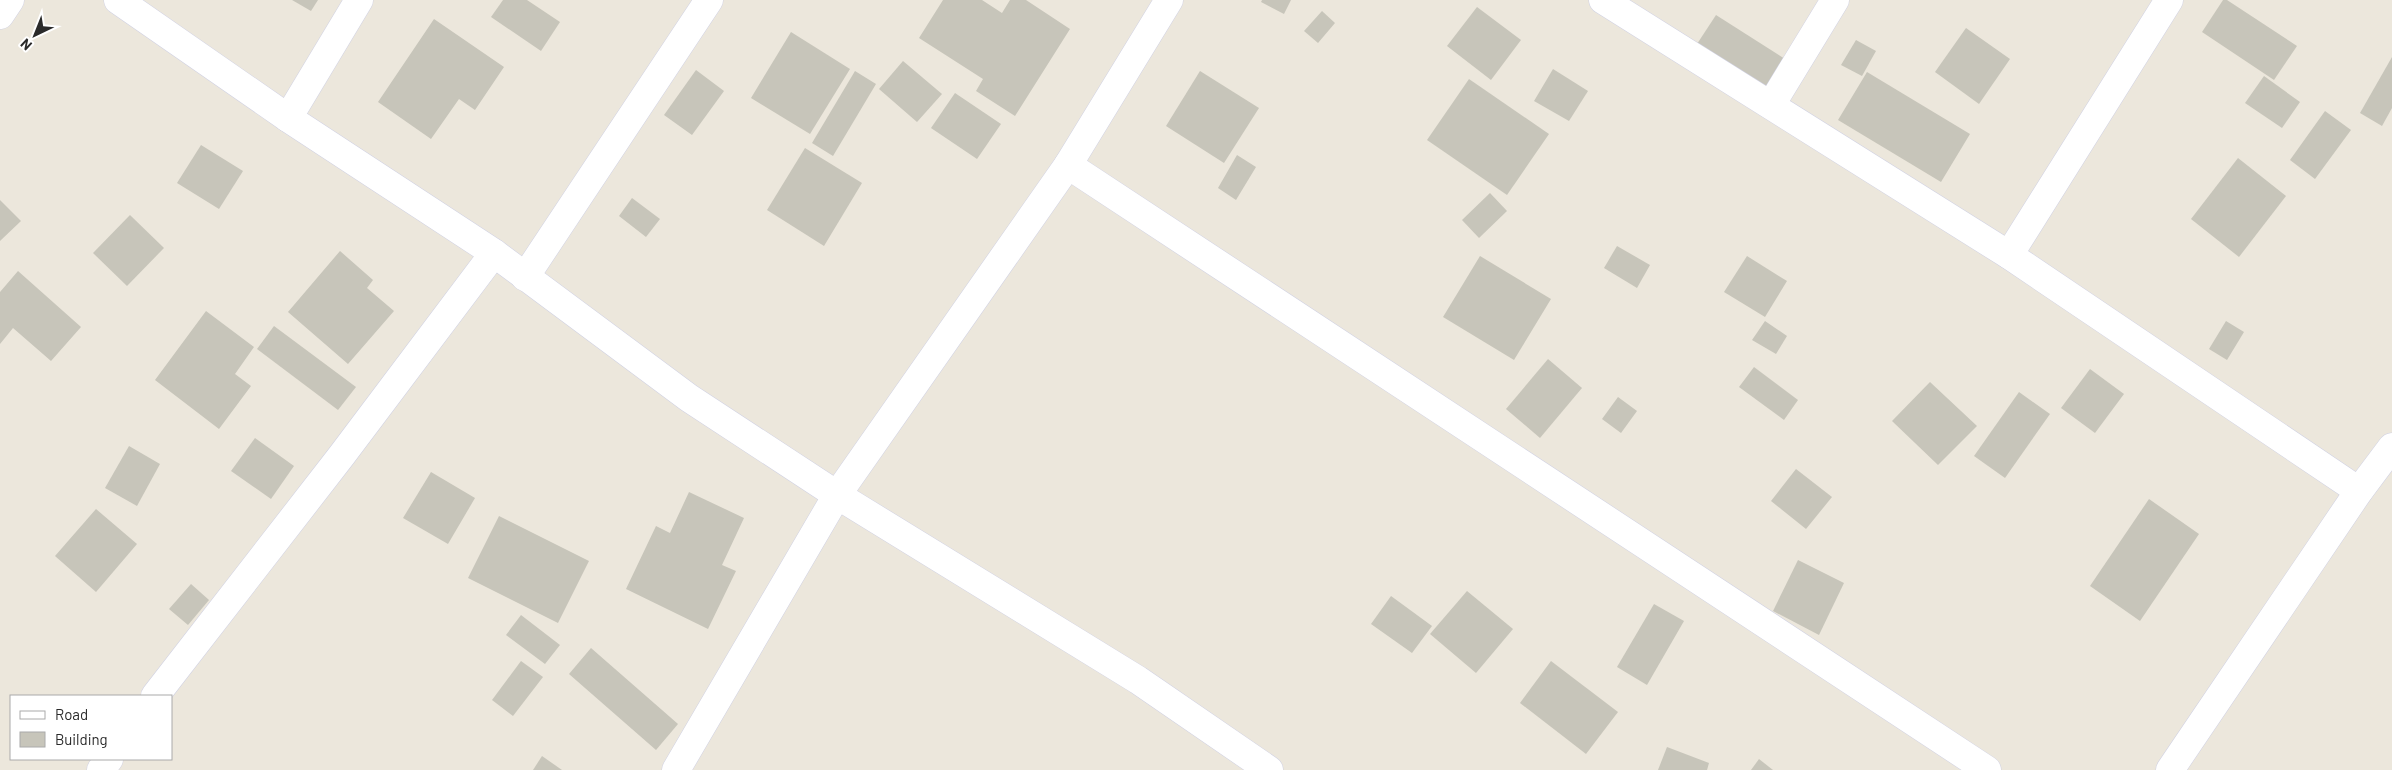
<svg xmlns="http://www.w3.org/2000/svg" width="2392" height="770" font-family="Barlow,sans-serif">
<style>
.building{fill:#c7c5ba}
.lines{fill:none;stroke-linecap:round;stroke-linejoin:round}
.minor-casing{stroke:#d1d2e3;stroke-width:29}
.minor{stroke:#fff;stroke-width:28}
</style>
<rect width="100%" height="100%" fill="#ece7dc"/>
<g class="building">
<polygon points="292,0 318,0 311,11"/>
<polygon points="503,0 527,0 560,22 541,51 491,17"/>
<polygon points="943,0 982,0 1002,13 1010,0 1026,0 1070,29 1015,116 976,91 983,79 919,38"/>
<polygon points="1262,0 1291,0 1284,14 1261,2"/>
<polygon points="2223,0 2227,0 2297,46 2274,80 2202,32"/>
<polygon points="1477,7 1521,40 1491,80 1447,46"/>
<polygon points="1322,11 1335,23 1318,43 1304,31"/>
<polygon points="1716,15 1785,59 1767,88 1697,44"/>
<polygon points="434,19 504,67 475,110 459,99 431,139 378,102"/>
<polygon points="1966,28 2010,59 1979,104 1935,72"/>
<polygon points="791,32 850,69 810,134 751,98"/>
<polygon points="1856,40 1876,51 1862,76 1841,65"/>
<polygon points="2392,57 2392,108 2382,126 2360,113"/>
<polygon points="903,61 942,94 917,122 879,89"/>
<polygon points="1553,69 1588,91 1569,121 1534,101"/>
<polygon points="696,70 724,91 692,135 664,115"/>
<polygon points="855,71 876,84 833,156 812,143"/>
<polygon points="1200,71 1259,108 1224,163 1166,126"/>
<polygon points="1867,72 1970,134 1941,182 1838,120"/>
<polygon points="2264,76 2300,102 2282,128 2245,103"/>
<polygon points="1469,79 1549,134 1507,195 1427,140"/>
<polygon points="955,93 1001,124 977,159 931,128"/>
<polygon points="2325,111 2351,130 2315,179 2290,160"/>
<polygon points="201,145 243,171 219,209 177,183"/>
<polygon points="805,148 862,183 824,246 767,210"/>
<polygon points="1237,155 1256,167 1236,200 1218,188"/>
<polygon points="2238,158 2286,196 2239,257 2191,219"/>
<polygon points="1490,193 1507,211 1479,238 1462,220"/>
<polygon points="632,198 660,219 646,237 619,216"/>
<polygon points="0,200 21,221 0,241"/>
<polygon points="130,215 164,248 127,286 93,253"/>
<polygon points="1617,246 1650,265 1637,288 1604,268"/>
<polygon points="340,251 373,280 367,288 394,311 348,364 288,312"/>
<polygon points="1480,256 1551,299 1514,360 1443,317"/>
<polygon points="1747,256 1787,281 1765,317 1724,292"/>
<polygon points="18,271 81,327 51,361 13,328 0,344 0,292"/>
<polygon points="206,311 254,347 235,374 251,386 219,429 155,380"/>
<polygon points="1765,321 1787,336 1776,354 1752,340"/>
<polygon points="2226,321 2244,332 2227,360 2209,349"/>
<polygon points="274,326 356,387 338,410 257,349"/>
<polygon points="1548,359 1582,388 1540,438 1506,409"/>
<polygon points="1754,367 1798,400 1784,420 1739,387"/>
<polygon points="2090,369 2124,394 2095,433 2061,408"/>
<polygon points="1930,382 1977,426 1938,465 1892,421"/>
<polygon points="2019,392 2050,414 2005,478 1974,456"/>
<polygon points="1618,397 1637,411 1621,433 1602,419"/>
<polygon points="255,438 294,466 271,499 231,471"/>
<polygon points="129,446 160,464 137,506 105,488"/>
<polygon points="1796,469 1832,497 1806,529 1771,501"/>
<polygon points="431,472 475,498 448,544 403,518"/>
<polygon points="689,492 744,518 722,565 736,571 708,629 626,589 656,526 670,533"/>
<polygon points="2149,499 2199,534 2140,621 2090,586"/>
<polygon points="96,509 137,544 96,592 55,556"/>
<polygon points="499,516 589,561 558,623 468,578"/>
<polygon points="1798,560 1844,583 1819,635 1773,611"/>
<polygon points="191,584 209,600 188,625 169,609"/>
<polygon points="1467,591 1513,629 1476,673 1430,634"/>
<polygon points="1391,596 1432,626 1412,653 1371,624"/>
<polygon points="1654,604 1684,621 1647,685 1617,667"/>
<polygon points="521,615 560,645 545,664 506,635"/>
<polygon points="591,648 678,724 656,750 569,674"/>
<polygon points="521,661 543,677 513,716 492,700"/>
<polygon points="1551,661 1618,712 1586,754 1520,703"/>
<polygon points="1667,747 1709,763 1707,770 1658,770"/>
<polygon points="542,756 562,770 533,770"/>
<polygon points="1759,759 1773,770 1751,770"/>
</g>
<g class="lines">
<g class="minor-casing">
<g id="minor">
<polyline points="118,0 288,118 494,253 689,398 837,495 1138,680 1269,770"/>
<polyline points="1603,0 2009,255 2359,491"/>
<polyline points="0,15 10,0"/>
<polyline points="1771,105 1835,0"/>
<polyline points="288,118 359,0"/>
<polyline points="1068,165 1987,770"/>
<polyline points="2009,255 2169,0"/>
<polyline points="525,277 709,0"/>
<polyline points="155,696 342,455 494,253"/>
<polyline points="101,770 109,759"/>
<polyline points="676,770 837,495 1068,165 1169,0"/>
<polyline points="2170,770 2359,491 2392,447"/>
</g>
</g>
<use href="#minor" class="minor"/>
</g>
<rect x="10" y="695" width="162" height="65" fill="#ffffff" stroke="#aaaaaa"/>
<rect x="20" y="711" width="25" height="8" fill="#ffffff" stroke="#aaaaaa"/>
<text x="55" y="720" font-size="15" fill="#2a2a2a">Road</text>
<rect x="20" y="732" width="25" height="15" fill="#c7c5ba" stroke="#aaaaaa"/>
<text x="55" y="745" font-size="15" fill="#2a2a2a">Building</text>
<g transform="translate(35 35) rotate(223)" stroke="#ffffff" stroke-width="4" paint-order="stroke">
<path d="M0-4L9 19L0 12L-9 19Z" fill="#2a2a2a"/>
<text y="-8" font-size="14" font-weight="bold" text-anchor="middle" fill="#2a2a2a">N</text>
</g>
</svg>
